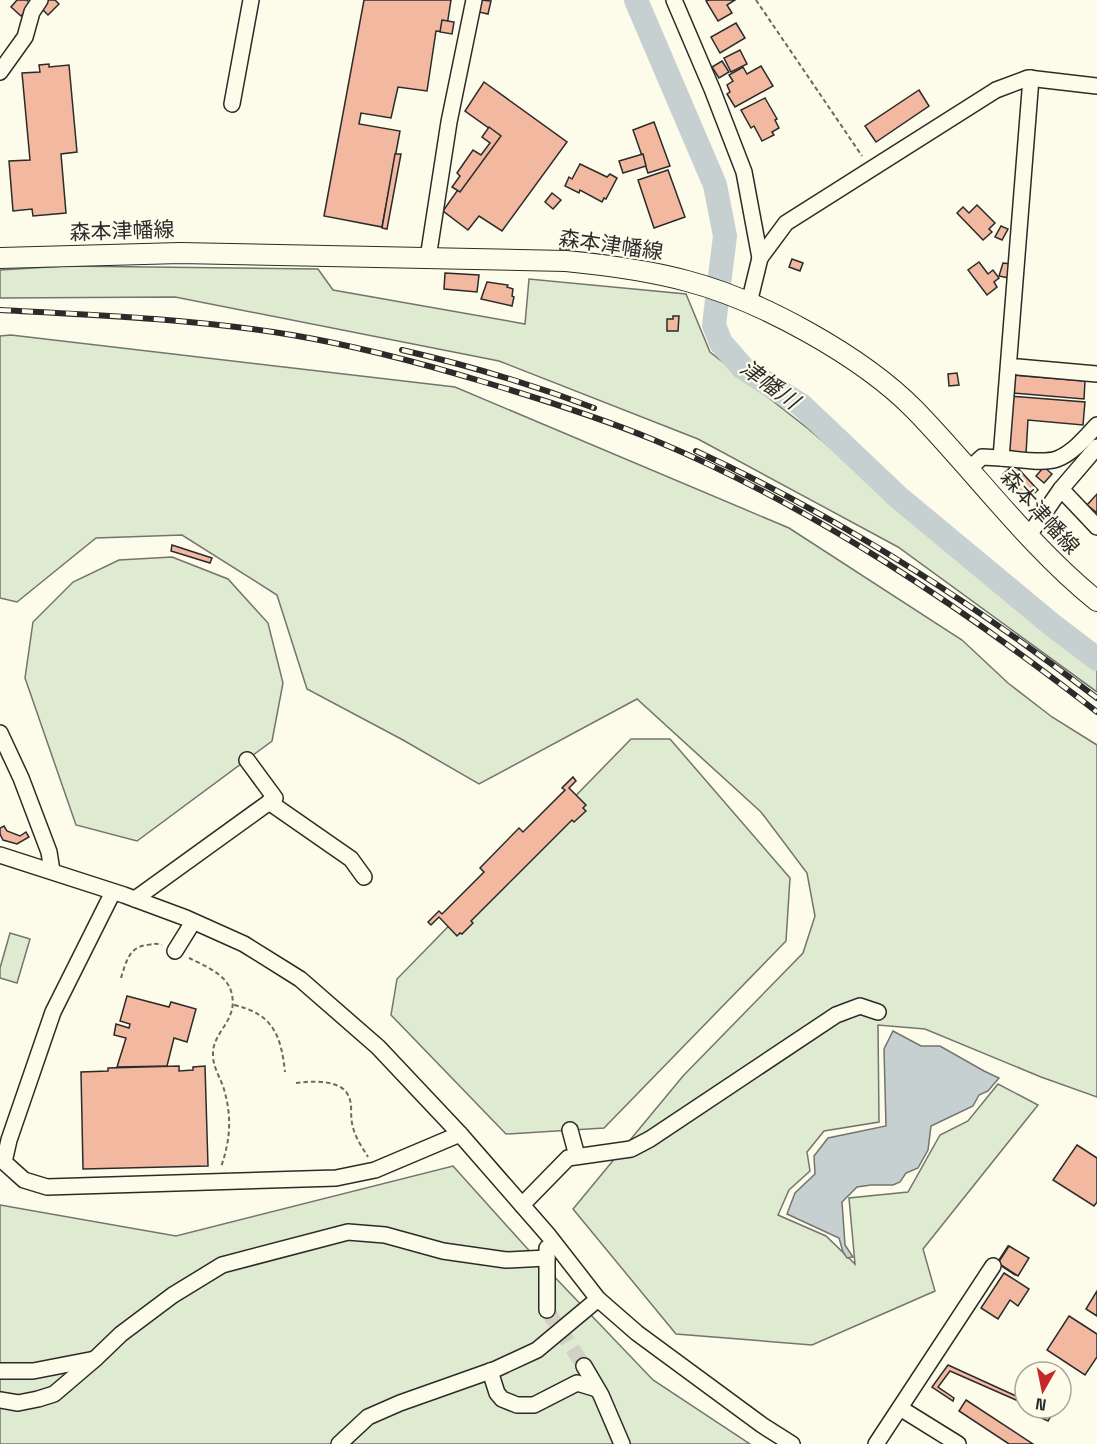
<svg xmlns="http://www.w3.org/2000/svg" width="1097" height="1444" font-family="'Space Grotesk','Noto Sans JP',sans-serif">
<style>
.green{fill:#deebd1;stroke:#74746e;stroke-width:1.5}
.water{fill:#c7d0d0;stroke:#74746e;stroke-width:1.5}
.lines{fill:none;stroke-linecap:round;stroke-linejoin:round}
.river{stroke:#c7d0d0;stroke-width:24}
.building{fill:#f2b8a0;stroke:#2b2b2b;stroke-width:1.5}
.minor-tunnel{stroke:#d3d1c4;stroke-width:15;stroke-dasharray:15 8;stroke-linecap:butt}
.minor-casing{stroke:#2b2b2b;stroke-width:18}
.major-casing{stroke:#2b2b2b;stroke-width:22}
.path{stroke:#6a6964;stroke-width:2;stroke-dasharray:4.5 3;stroke-linecap:butt}
.minor{stroke:#fdfbea;stroke-width:15}
.major{stroke:#fdfbea;stroke-width:20}
.rail-casing{stroke:#2b2b2b;stroke-width:6}
.rail{stroke:#fdfbea;stroke-width:4;stroke-dasharray:11;stroke-linecap:butt}
.labels{text-anchor:middle;stroke-width:4.5;stroke-linejoin:round;paint-order:stroke}
.street-label{font-size:21px;fill:#2b2b2b;stroke:#fdfbea}
.water-label{font-size:22px;font-style:italic;fill:#2b2b2b;stroke:#fdfbea}
</style>
<rect width="100%" height="100%" fill="#fdfbea"/>
<g class="green">
<polygon points="65,266 318,269 333,290 525,324 529,279 686,294 710,352 806,427 1001,593 1097,667 1097,692 898,547 698,439 499,361 175,297 0,298 0,270"/>
<polygon points="11,335 455,387 789,528 962,640 1008,683 1052,717 1097,745 1097,1097 1041,1077 925,1029 878,1025 879,1122 824,1131 807,1152 810,1171 789,1190 778,1215 826,1236 855,1264 849,1198 908,1192 940,1135 968,1121 998,1084 1038,1105 923,1249 935,1291 812,1345 676,1334 573,1209 683,1076 803,953 815,916 807,873 761,812 637,699 479,784 403,740 307,689 277,595 182,535 96,538 17,602 0,598 0,336"/>
<polygon points="172,557 228,579 268,623 283,683 272,741 137,841 76,825 25,678 33,622 73,582 119,560"/>
<polygon points="631,739 670,739 790,878 786,941 604,1128 506,1134 391,1015 397,979"/>
<polygon points="10,933 30,939 17,983 0,978 0,968"/>
<polygon points="453,1166 525,1246 653,1380 750,1444 0,1444 0,1205 176,1236"/>
</g>
<polygon class="water" points="893,1031 921,1046 940,1046 984,1071 999,1078 988,1091 979,1095 973,1106 931,1126 928,1150 918,1168 906,1173 900,1182 893,1185 871,1185 857,1187 842,1202 845,1245 853,1257 847,1258 843,1252 839,1238 787,1214 795,1193 815,1174 814,1156 828,1138 886,1126 884,1049"/>
<g class="lines">
<polyline class="river" points="636,0 715,185 725,236 714,325 721,343 743,368 801,405 898,497 1051,624 1097,659"/>
</g>
<g class="building">
<polygon points="17,0 27,0 32,5 21,16 11,7"/>
<polygon points="48,0 55,0 59,4 48,15 41,8"/>
<polygon points="364,0 451,0 446,32 436,31 427,91 398,87 391,118 361,113 359,124 400,131 382,227 324,216"/>
<polygon points="481,0 491,1 488,14 479,12"/>
<polygon points="709,0 735,0 727,5 732,13 718,21 706,1"/>
<polygon points="442,20 454,22 452,34 440,32"/>
<polygon points="736,23 745,38 720,53 711,37"/>
<polygon points="740,50 747,64 731,72 724,58"/>
<polygon points="722,61 729,72 719,78 712,67"/>
<polygon points="49,64 49,67 69,65 77,152 61,154 66,213 33,216 32,209 13,211 9,161 30,160 22,73 40,72 39,65"/>
<polygon points="761,66 773,86 735,107 727,94 730,92 727,85 733,81 729,75 743,67 747,74"/>
<polygon points="484,82 567,142 502,231 479,216 468,230 443,211 497,134 465,111"/>
<polygon points="919,90 929,106 876,142 865,126"/>
<polygon points="765,98 777,119 775,120 779,128 772,132 774,135 762,141 754,126 751,128 741,110"/>
<polygon points="654,122 670,166 648,173 633,130"/>
<polygon points="489,127 501,136 460,192 452,187 460,176 457,173 473,150 481,155 490,143 482,137"/>
<polygon points="395,154 401,154 387,229 382,228"/>
<polygon points="643,154 646,166 623,173 619,161"/>
<polygon points="580,164 607,177 610,174 617,178 606,199 604,198 602,202 580,190 579,193 565,186 569,177 572,179"/>
<polygon points="668,170 685,217 654,228 638,180"/>
<polygon points="552,193 561,200 553,209 545,202"/>
<polygon points="977,205 995,223 989,229 992,232 983,240 957,213 963,207 969,213"/>
<polygon points="1001,226 1008,229 1002,240 995,237"/>
<rect x="560" y="241" width="12" height="8"/>
<polygon points="792,259 803,263 800,271 789,267"/>
<polygon points="979,262 988,274 993,270 999,278 994,282 997,287 987,295 968,270"/>
<polygon points="1003,263 1011,264 1009,278 999,276"/>
<polygon points="445,273 479,275 477,292 444,289"/>
<polygon points="487,282 508,285 507,287 513,289 512,296 514,297 512,306 481,299"/>
<polygon points="673,316 679,316 678,331 667,331 667,319 673,319"/>
<polygon points="957,373 959,385 949,386 948,374"/>
<polygon points="1014,375 1085,381 1084,399 1012,393"/>
<polygon points="1009,396 1085,402 1083,425 1028,420 1026,454 1005,452"/>
<polygon points="1014,464 1038,490 1026,501 1003,474"/>
<polygon points="1044,467 1052,474 1044,483 1036,476"/>
<polygon points="1097,494 1097,513 1087,505"/>
<polygon points="172,545 212,558 210,563 171,551"/>
<polygon points="573,777 576,781 569,788 586,805 583,808 586,811 574,822 572,820 471,921 473,923 462,934 460,933 457,936 439,917 431,925 428,922 439,911 442,914 484,872 480,868 519,828 523,832 565,790 562,788"/>
<polygon points="4,826 7,831 20,836 26,832 29,837 17,844 3,840 0,834 0,828"/>
<polygon points="127,996 169,1007 171,1002 196,1009 187,1042 174,1038 167,1066 117,1067 126,1038 114,1035 116,1024 129,1028 130,1024 120,1021"/>
<polygon points="179,1066 179,1071 193,1070 193,1067 205,1066 208,1166 83,1169 81,1072 108,1071 108,1068"/>
<polygon points="1077,1145 1097,1158 1097,1202 1094,1206 1053,1180"/>
<polygon points="1008,1246 1027,1258 1015,1275 997,1263"/>
<polygon points="1009,1246 1029,1258 1018,1276 998,1263"/>
<polygon points="1004,1273 1029,1289 1018,1306 1010,1300 998,1319 981,1308"/>
<polygon points="1097,1291 1097,1316 1086,1309"/>
<polygon points="1069,1316 1097,1334 1097,1357 1085,1375 1047,1350"/>
<polygon points="948,1365 1025,1400 1025,1404 950,1371 938,1387 954,1398 953,1401 932,1387"/>
<polygon points="966,1400 1033,1444 1009,1444 959,1411"/>
<polygon points="1039,1408 1056,1408 1048,1421 1035,1415"/>
</g>
<g class="lines">
<polyline class="minor-tunnel" points="547,1310 584,1366"/>
<g class="minor-casing">
<g id="minor">
<polyline points="674,0 712,89 744,172 760,258"/>
<polyline points="0,72 25,37 32,12 40,0"/>
<polyline points="232,104 251,0"/>
<polyline points="428,258 449,122 474,0"/>
<polyline points="749,303 760,258 786,223 996,90 1028,78 1097,86"/>
<polyline points="1018,367 1097,374"/>
<path d="M1001,458C1016,459 1043,464 1057,459C1073,453 1086,437 1097,425"/>
<polyline points="969,469 982,457 1001,458 1031,78"/>
<polyline points="1061,489 1097,527"/>
<polyline points="1029,535 1061,489 1097,447"/>
<polyline points="0,733 21,778 49,852 52,871"/>
<polyline points="269,802 351,859 364,877"/>
<polyline points="0,855 124,895 186,918 244,944 300,979 378,1047 460,1134 549,1236 598,1299 637,1333 762,1425 792,1444"/>
<polyline points="113,892 53,1012 9,1140 4,1162 24,1180 47,1187 336,1178 375,1170 460,1134"/>
<polyline points="135,899 275,798 247,760"/>
<polyline points="175,951 193,922"/>
<polyline points="570,1130 577,1156"/>
<polyline points="522,1205 568,1158 631,1149 650,1139 836,1015 860,1006 878,1012"/>
<polyline points="547,1248 547,1310"/>
<polyline points="584,1366 601,1395 622,1444"/>
<polyline points="0,1371 33,1371 95,1359"/>
<polyline points="490,1371 497,1393 502,1399 517,1405 534,1405 577,1383 597,1389"/>
<polyline points="0,1400 18,1403 38,1399 54,1394 95,1359 121,1334 173,1295 222,1265 348,1232 385,1235 443,1251 506,1260 547,1258"/>
<polyline points="900,1408 958,1444"/>
<polyline points="339,1444 368,1417 400,1403 496,1369 537,1350 598,1299"/>
<polyline points="876,1444 993,1266"/>
</g>
</g>
<g class="major-casing">
<path id="major" d="M0,258L180,253L566,261C607,265 647,270 687,281C760,300 862,356 915,410C976,473 1029,546 1097,601"/>
</g>
<g class="path">
<polyline points="756,0 862,156"/>
<path d="M189,958C203,965 226,974 231,991C240,1020 212,1031 213,1055C213,1066 219,1076 223,1086C232,1115 231,1138 221,1167"/>
<path d="M121,978C126,962 129,947 147,945C153,944 156,943 162,945"/>
<path d="M234,1005C273,1014 281,1035 285,1072"/>
<path d="M296,1083C311,1081 340,1079 348,1095C353,1104 350,1114 352,1123C354,1136 362,1147 368,1157"/>
</g>
<use href="#minor" class="minor"/>
<use href="#major" class="major"/>
<g class="rail-casing">
<g id="rail">
<path d="M0,310C98,315 196,319 292,335C357,346 421,363 484,382C541,399 598,417 654,440C812,506 962,607 1097,712"/>
<path d="M402,350C467,365 531,384 594,408"/>
<path d="M696,451C839,517 972,602 1097,698"/>
</g>
</g>
<use href="#rail" class="rail"/>
</g>
<g class="labels">
<g class="street-label">
<text transform="translate(122 231) rotate(-2)" y="7">森本津幡線</text>
<text transform="translate(611 245) rotate(8)" y="7">森本津幡線</text>
<text transform="translate(1040 512) rotate(48)" y="7">森本津幡線</text>
</g>
<g class="water-label">
<text transform="translate(770 384) rotate(36)" y="8">津幡川</text>
</g>
</g>
<g transform="translate(1043 1390) rotate(189)"><circle r="28" fill="#fdfbea" stroke="#a9a89e" stroke-width="1.5"/>
<path d="M0-4.5L10 22L0 15L-10 22Z" fill="#c62828"/>
<text y="-9" font-size="16" font-weight="bold" text-anchor="middle" fill="#2b2b2b">N</text>
</g>
</svg>
